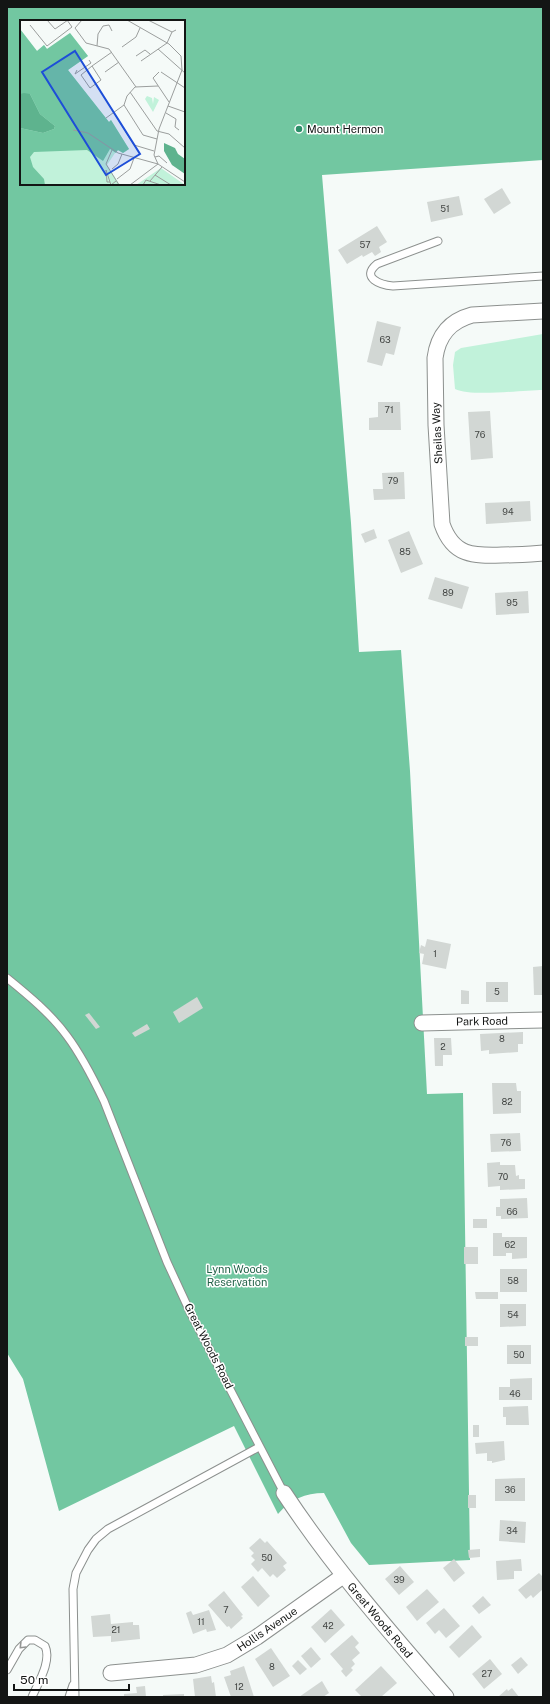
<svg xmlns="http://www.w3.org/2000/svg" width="550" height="1704" font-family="'Public Sans',sans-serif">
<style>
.green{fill:#c1f2da}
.forest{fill:#72c7a1;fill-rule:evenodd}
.building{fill:#d2d7d4}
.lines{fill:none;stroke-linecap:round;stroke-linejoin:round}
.lane-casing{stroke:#8c908e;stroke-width:9}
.street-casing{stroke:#8c908e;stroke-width:17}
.lane{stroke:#fff;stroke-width:7}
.street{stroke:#fff;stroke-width:15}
.oneway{stroke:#959695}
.poi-dot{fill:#2d8f69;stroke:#fff;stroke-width:1.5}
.labels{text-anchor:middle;stroke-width:3;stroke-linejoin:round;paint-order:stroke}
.number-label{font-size:9px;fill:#434644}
.poi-label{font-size:11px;fill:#131514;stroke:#fff;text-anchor:start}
.street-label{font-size:11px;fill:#131514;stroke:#fff}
.park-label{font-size:11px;fill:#236349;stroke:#fff}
.inset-road{fill:none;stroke:#9b9e9d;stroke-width:1}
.view{fill:#1d4ed8;fill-opacity:0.15;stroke:#1d4ed8;stroke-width:2}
.inset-edge{fill:none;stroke:#131514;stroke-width:2}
</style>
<rect width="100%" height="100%" fill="#f5faf8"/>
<path class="green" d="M543,334V390C523,390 471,397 455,389L453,365L455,352L461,348Z"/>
<path class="forest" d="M7,7H543V160L322,175L351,523L359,652L401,650L410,771L427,1094L463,1093L470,1560L369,1565L351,1543L324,1493C305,1493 291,1499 278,1514L234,1426L59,1511L23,1379L7,1353ZM21,21H184V184H21Z"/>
<g class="building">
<polygon points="502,188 511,203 494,214 484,199"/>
<polygon points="459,196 463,215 431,222 427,202"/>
<polygon points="377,226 387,242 379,247 381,252 375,256 372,252 363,257 362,255 347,264 338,250"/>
<polygon points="377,321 401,327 394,355 386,353 382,366 367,362"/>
<polygon points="378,402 400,402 401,430 369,430 369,418 378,417"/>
<polygon points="490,411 493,458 471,460 468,412"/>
<polygon points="404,472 405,499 374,500 373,489 383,489 382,473"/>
<polygon points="530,501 531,521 486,524 485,503"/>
<polygon points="374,529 377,538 365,543 361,534"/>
<polygon points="409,531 423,564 401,573 388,540"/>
<polygon points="435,577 469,587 462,609 428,599"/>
<polygon points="528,591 529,613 496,615 495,593"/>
<polygon points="427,939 451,944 446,969 422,964 424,954 419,953 421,945 425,947"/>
<polygon points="543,966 543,995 534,995 533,967"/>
<rect x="486" y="982" width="22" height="20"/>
<polygon points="461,990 469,991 469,1004 461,1004"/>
<polygon points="197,997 203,1008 179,1023 173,1012"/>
<polygon points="89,1013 100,1027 96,1029 85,1015"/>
<polygon points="147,1024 150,1029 135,1037 132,1033"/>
<polygon points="523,1032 523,1044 518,1044 518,1052 489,1054 489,1050 481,1051 480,1034"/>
<polygon points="434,1038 451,1038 452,1055 443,1055 443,1066 435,1066"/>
<polygon points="492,1083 516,1083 517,1091 521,1091 521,1113 493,1114"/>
<polygon points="520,1133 521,1151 491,1152 490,1134"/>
<polygon points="500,1162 500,1165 515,1165 516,1176 519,1175 519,1179 525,1179 525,1189 500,1190 500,1186 488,1187 487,1163"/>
<polygon points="527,1198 528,1218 501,1219 501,1216 496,1216 496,1207 500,1207 500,1199"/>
<rect x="473" y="1219" width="14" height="9"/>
<polygon points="493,1233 502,1233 502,1237 527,1237 527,1258 512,1259 512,1253 506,1253 506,1256 493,1256"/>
<rect x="464" y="1247" width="14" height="17"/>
<rect x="500" y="1269" width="27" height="23"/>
<polygon points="475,1292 498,1292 498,1299 476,1299"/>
<polygon points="500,1304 526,1304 526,1326 500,1327"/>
<rect x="465" y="1337" width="13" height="9"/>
<rect x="507" y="1345" width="24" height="19"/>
<polygon points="532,1378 532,1400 499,1400 499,1387 510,1387 510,1379"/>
<polygon points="528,1406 529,1425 506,1425 506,1417 503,1417 503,1407"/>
<rect x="473" y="1425" width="6" height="12"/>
<polygon points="504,1441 505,1460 492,1463 492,1461 487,1461 487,1453 476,1454 475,1443"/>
<polygon points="525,1478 525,1501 495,1501 495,1479"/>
<rect x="468" y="1495" width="8" height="13"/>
<polygon points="500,1520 526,1522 525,1543 499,1541"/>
<polygon points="260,1538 265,1543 267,1541 287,1563 283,1566 286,1570 277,1578 273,1574 270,1577 262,1568 258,1572 251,1564 255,1560 251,1556 254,1553 249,1548"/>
<polygon points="480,1549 480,1557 469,1558 468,1550"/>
<polygon points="454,1559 465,1573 454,1582 443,1568"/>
<polygon points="521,1559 522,1571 514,1571 514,1579 497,1580 496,1561"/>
<polygon points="400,1566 414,1582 399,1595 385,1579"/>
<polygon points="539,1573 543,1577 543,1589 533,1598 531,1595 526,1599 518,1590"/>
<polygon points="253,1576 270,1596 258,1607 241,1587"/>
<polygon points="427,1589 439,1602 417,1621 406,1607"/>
<polygon points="224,1591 243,1615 241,1616 243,1618 231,1629 229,1626 227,1627 208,1605"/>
<polygon points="483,1596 491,1605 479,1614 472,1606"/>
<polygon points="444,1608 460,1626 446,1638 439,1630 435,1634 426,1623"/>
<polygon points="331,1609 345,1625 325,1643 311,1627"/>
<polygon points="209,1610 216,1630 207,1632 206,1629 193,1634 186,1613 191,1611 193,1615"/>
<polygon points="110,1614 111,1624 133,1622 133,1625 139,1625 140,1639 111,1642 111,1636 93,1637 91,1616"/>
<polygon points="472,1625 482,1637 459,1658 449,1647"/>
<polygon points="352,1635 359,1643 355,1647 360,1653 352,1660 355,1664 351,1668 353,1670 346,1677 341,1671 343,1669 330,1654"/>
<polygon points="311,1647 321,1659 311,1668 301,1656"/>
<polygon points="271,1648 290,1676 273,1687 255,1659"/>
<polygon points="521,1657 528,1665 518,1674 511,1665"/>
<polygon points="490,1659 502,1674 484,1689 472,1674"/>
<polygon points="298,1660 307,1669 300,1675 292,1666"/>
<polygon points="244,1666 254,1697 231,1697 224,1677 231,1675 230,1671"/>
<polygon points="381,1666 397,1683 381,1697 362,1697 355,1690"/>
<polygon points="211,1676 212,1683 214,1682 216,1697 195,1697 193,1679"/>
<polygon points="322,1681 329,1693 323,1697 299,1697"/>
<polygon points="145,1686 146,1697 124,1697 124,1694 137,1693 136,1687"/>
<polygon points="512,1688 519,1697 498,1697 507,1689 508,1691"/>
<polygon points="184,1694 184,1697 163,1697 163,1695"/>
</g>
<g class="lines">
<g class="lane-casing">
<g id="lane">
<path d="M438,241L377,264C360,278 381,285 393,286L543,276"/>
<path d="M7,978C28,995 51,1014 67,1036C82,1056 93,1078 104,1101L167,1262L191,1314L284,1493"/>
<path d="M7,1670L19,1649L28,1640H35L45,1646C52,1661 38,1683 32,1697"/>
<polyline points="69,1697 73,1685"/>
<polyline points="75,1697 73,1589 76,1573 88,1550 96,1539 108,1529 259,1447"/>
</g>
</g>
<g class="street-casing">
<g id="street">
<path d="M543,311L472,315C450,321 438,335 435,358L436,425L442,524C453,556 473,556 502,555C516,555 529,554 543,553"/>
<polyline points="422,1023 543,1020"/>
<path d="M284,1493C332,1566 389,1631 446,1697"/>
<polyline points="111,1673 196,1665 227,1655 257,1637 343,1576"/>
</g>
</g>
<use href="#lane" class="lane"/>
<use href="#street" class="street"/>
</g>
<defs><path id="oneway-chevron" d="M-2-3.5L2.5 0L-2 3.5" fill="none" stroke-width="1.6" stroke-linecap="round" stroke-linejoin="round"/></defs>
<use class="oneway" href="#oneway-chevron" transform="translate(22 1646) rotate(134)"/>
<circle class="poi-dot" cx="299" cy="129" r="4"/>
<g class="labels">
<g class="number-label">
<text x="445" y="212">51</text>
<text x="365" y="248">57</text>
<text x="385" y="343">63</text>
<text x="389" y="413">71</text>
<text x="480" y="438">76</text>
<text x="393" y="484">79</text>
<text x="508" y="515">94</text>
<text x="405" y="555">85</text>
<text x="448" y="596">89</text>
<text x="512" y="606">95</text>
<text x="435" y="957">1</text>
<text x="497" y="995">5</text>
<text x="502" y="1042">8</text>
<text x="443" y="1050">2</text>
<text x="507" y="1105">82</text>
<text x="506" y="1146">76</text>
<text x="503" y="1180">70</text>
<text x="512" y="1215">66</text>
<text x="510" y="1248">62</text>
<text x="513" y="1284">58</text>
<text x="513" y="1318">54</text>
<text x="519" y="1358">50</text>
<text x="515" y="1397">46</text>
<text x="510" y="1493">36</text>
<text x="512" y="1534">34</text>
<text x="267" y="1561">50</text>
<text x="399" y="1583">39</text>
<text x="226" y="1613">7</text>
<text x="201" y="1625">11</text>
<text x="328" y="1629">42</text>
<text x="116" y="1633">21</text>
<text x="272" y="1670">8</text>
<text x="487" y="1677">27</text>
<text x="239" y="1690">12</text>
</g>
<g class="poi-label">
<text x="307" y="133">Mount Hermon</text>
</g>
<g class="street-label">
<text transform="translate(437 433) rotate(-93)" y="4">Sheilas Way</text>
<text transform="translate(482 1021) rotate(-1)" y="4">Park Road</text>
<text transform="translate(209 1346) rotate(63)" y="4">Great Woods Road</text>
<text transform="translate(380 1620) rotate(50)" y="4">Great Woods Road</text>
<text transform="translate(267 1629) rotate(-34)" y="4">Hollis Avenue</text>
</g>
<g class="park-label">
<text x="237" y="1273">Lynn Woods<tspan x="237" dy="13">Reservation</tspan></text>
</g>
</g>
<g transform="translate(20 20)">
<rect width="165" height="165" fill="#f5faf8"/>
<path d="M0,9L17,31L24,25L27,29L50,13L68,36L48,50L89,102L91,100L109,129L103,133L97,130L87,145L100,165H0ZM127,76L132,78L133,84L134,77L139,80L133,92L125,79ZM141,148L165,165H116Z" fill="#c1f2da"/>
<path d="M0,9L17,31L24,25L27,29L50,13L68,36L48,50L89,102L91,100L109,129L103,133L98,130L96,133L90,129L83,141L67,130L14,132L10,137L13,147L24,159L25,165H0V108L23,113L34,109L35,106L20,94L10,74H0Z" fill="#72c7a1"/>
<path d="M4,73L10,74L20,94L35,106L34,109L23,113L0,108V74ZM144,123L155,128L158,134L165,139V154L152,145L144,131Z" fill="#5eb38e"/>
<path class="inset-road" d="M27,0L35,9L48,0M62,0L55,8L66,23L89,29L116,67M107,0L149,24L161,36L162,50L139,109L134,135L138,144L165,162M128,0L152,12M10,5L27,26L52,7L47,0M77,26L78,14L83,6L89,5L92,11M102,27L116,17L120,8M138,29L165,53M116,36L125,30L130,34M121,41L147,23L152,12L156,10M72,46L61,55L70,68L81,60L72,46L92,32M57,50L55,54L71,43L69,40M85,52L99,42M139,52L133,58L149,82M141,52L165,68M110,72L137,111L149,114L165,128M104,85L123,115L137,119M148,86L165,92M94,93L114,125L134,131M146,93L156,99L155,107L159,110M86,98L104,85L107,76L115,67L138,66M53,110L68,113L98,133L138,144M92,130L86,144L99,165M135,137L139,136L147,143M92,149L98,144L102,134M135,155L151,165M97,159L110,149L114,138M130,161L142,147M90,162H87L86,150L91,165L96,161M110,165L138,144M123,165L126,160L141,165"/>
<path class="view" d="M55,31L120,134L86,155L22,52Z"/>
<rect width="165" height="165" class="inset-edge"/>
</g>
<rect width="550" height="1704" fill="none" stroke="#131514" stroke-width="16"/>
<path d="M14 1684v6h115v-6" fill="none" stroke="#131514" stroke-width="2"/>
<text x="20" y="1684" font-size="12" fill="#131514" stroke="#ffffff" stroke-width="3" paint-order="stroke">50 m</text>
</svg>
